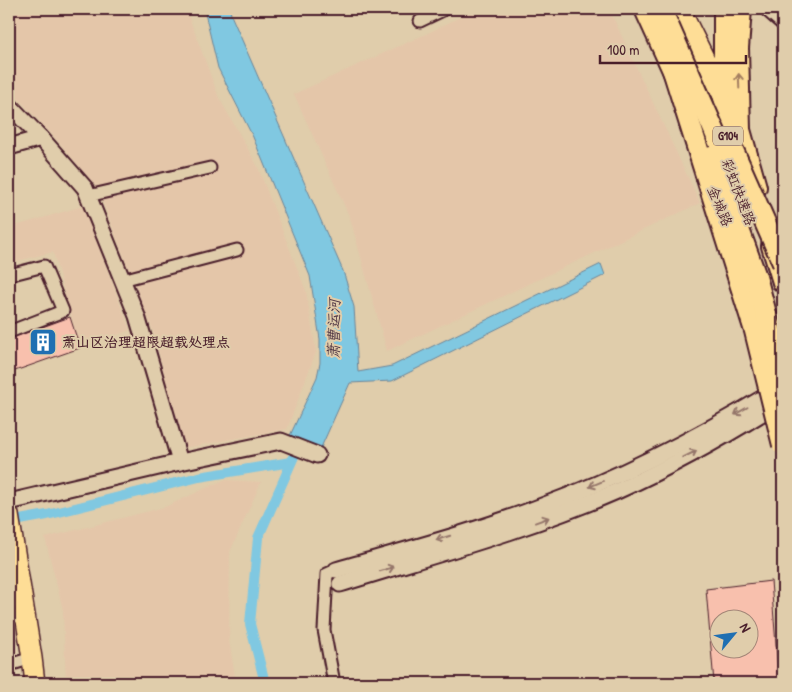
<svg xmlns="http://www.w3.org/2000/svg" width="792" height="692" font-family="'Patrick Hand','LXGW WenKai TC',sans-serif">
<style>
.built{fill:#e4c6a9}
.water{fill:#80c8e1;stroke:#6a8498}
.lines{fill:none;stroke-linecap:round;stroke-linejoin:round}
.canal{stroke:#80c8e1;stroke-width:10}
.building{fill:#f8c0ad;stroke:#4a1f2b;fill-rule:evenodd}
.minor-casing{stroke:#4a1f2b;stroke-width:15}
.tertiary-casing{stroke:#4a1f2b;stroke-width:19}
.primary-casing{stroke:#4a1f2b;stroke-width:22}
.trunk-casing{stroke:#4a1f2b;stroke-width:24}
.minor{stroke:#e0cdab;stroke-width:11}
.tertiary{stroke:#e0cdab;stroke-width:15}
.primary{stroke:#fedd96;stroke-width:19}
.trunk{stroke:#fedd96;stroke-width:20}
.trunk-bridge-casing{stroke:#4a1f2b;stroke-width:24;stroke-linecap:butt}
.trunk-bridge{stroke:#fedd96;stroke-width:20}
.oneway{stroke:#a47e60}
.oneway2{stroke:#95766b}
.labels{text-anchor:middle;stroke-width:4;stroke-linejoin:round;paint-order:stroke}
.shield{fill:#e0cdab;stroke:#775351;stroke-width:1}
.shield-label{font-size:12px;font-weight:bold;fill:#4a1f2b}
.street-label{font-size:14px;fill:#4a1f2b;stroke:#e0cdab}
.poi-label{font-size:14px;font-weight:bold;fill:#4a1f2b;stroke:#e0cdab;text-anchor:start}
.water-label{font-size:15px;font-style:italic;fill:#523846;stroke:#e0cdab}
</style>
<rect width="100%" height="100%" fill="#e0cdab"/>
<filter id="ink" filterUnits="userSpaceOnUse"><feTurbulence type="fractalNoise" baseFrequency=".02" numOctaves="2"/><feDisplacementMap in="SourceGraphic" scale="10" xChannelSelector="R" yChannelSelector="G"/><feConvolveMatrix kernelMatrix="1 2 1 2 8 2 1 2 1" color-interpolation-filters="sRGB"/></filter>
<g filter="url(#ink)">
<g class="built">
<polygon points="9,9 186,9 219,98 257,165 306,291 316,352 287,429 184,448 153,331 97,188 56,139 9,89"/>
<polygon points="476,9 609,9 700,203 387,351 350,218 294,94 428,33"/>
<polygon points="83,206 130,330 80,348 53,252 9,263 9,228"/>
<polygon points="224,480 261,482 230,552 229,640 236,683 66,683 63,610 45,538 165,507"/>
<polygon points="9,582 17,653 9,656"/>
</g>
<polygon class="water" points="204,9 230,9 231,15 343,271 354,307 358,372 392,366 601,264 605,275 392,381 350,383 319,452 288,440 317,377 320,363 320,339 310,276 253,137 218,68"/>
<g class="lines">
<g class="canal">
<polyline points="9,522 47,515 199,477 291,462"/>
<polyline points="265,683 250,624 258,538 300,443"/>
</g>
</g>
<g class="building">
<polygon points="70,317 80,348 9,373 9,339"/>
<path d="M771,581L779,683H714L706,589ZM720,620H750V650H720Z"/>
</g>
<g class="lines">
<g class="minor-casing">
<g id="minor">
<polyline points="765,9 783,25"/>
<polyline points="420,21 445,9"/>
<polyline points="88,196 210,168"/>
<polyline points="9,275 44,266 63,311 9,332"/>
<polyline points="122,280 237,250"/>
<polyline points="9,619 25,613"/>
<polyline points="9,665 32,658"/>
<polyline points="334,683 324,630 327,574 336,570"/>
</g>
</g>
<g class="tertiary-casing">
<g id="tertiary">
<polyline points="9,105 41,138"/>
<polyline points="9,147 41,138 85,188 137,316 180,462"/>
<polyline points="9,502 180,462 281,441 317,455"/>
<path d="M336,570C405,550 475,532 542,506C627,475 706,433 783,386"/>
<path d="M340,584C433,555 528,530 617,491C675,465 730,434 783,400"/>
</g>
</g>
<g class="primary-casing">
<g id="primary">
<polyline points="680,9 725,100"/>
<polyline points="9,515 32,658 35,683"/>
</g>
</g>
<g class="trunk-casing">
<g id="trunk">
<polyline points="724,9 724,97 738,213"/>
<polyline points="741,9 738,48 740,130 756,187"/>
<polyline points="772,246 783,282"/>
</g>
</g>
<use href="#minor" class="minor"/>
<use href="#tertiary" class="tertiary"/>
<use href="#primary" class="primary"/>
<use href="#trunk" class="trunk"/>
<g class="trunk-bridge-casing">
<g id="trunk-bridge">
<polyline points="645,9 676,77"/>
<polyline points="661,9 714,130 731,171"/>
<polyline points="672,67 755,331 783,445"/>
<polyline points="733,150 783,263"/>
<polyline points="711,157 723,185 756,277 783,376"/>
</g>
</g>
<use href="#trunk-bridge" class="trunk-bridge"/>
</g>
<defs><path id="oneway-shaft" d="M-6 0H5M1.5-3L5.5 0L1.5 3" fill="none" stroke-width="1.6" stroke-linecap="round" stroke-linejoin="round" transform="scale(1.25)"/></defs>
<use class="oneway" href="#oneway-shaft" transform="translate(739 81) rotate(-92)"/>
<g class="oneway2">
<use href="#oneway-shaft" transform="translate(741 411) rotate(150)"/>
<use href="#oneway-shaft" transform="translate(690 454) rotate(-26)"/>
<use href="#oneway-shaft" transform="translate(596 484) rotate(157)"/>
<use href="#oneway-shaft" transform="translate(542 520) rotate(-20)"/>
<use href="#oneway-shaft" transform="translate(443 538) rotate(163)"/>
<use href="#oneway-shaft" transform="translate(387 569) rotate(-17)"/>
</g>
</g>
<defs>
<g id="building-square" transform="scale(1.4375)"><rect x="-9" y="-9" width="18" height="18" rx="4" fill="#1f6fb2" stroke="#e0cdab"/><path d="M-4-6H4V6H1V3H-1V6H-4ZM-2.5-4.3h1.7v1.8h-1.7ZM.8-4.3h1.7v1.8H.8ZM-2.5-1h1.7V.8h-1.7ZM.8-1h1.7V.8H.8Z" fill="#fff"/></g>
</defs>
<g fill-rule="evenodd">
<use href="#building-square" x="43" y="342"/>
</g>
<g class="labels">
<rect class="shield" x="713" y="126.5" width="30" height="19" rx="4"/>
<g class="shield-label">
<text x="728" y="140">G104</text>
</g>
<g class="street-label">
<text transform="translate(739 192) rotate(69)" y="5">彩虹快速路</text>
<text transform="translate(720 206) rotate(67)" y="5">金城路</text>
</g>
<g class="poi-label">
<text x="62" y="347">萧山区治理超限超载处理点</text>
</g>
<g class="water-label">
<text transform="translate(334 329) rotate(-89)" y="5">萧曹运河</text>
</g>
</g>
<rect width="792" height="692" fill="none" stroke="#e0cdab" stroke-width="30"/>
<rect x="15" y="15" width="762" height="662" fill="none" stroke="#4a1f2b" stroke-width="2" filter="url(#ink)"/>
<g transform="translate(734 634) rotate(61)"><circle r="24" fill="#e0cdab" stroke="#a48778"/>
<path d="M0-4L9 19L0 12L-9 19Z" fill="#1f6fb2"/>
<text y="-8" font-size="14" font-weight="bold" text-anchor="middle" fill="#4a1f2b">N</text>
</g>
<path d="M600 55v8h146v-8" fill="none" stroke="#4a1f2b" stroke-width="2.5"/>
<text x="607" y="55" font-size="15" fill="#4a1f2b" stroke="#e0cdab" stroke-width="4" paint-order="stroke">100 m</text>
</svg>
